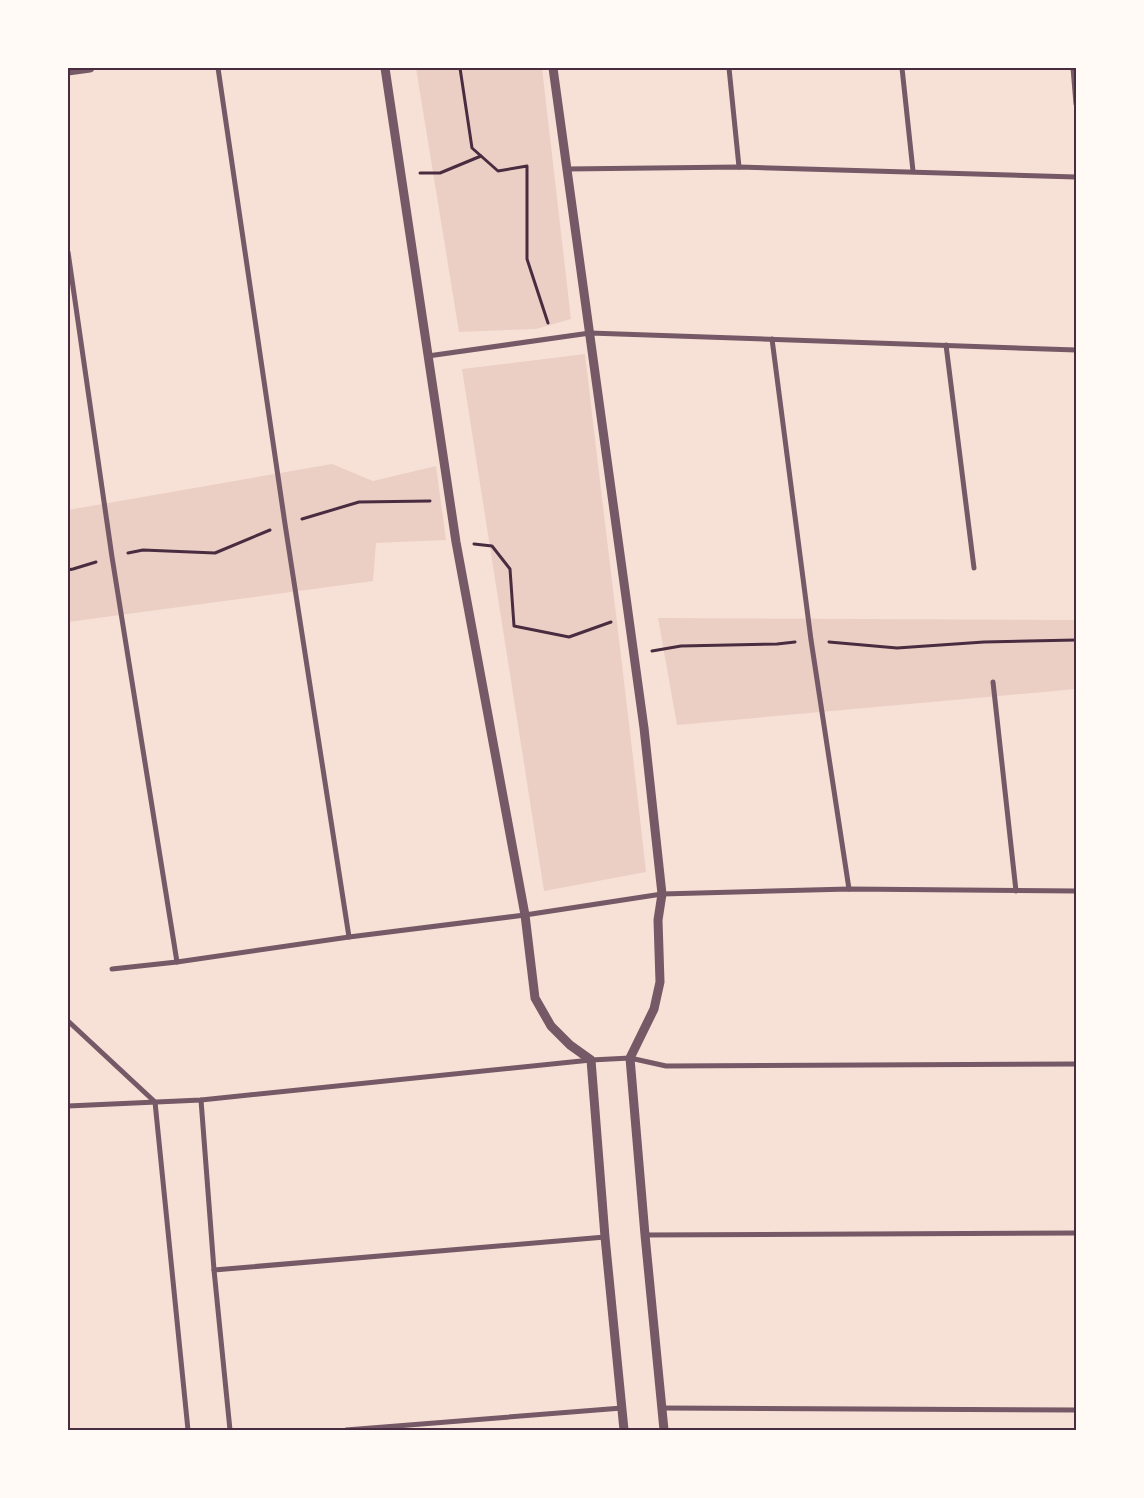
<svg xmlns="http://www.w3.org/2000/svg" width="1144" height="1498" font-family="'Titillium Web',sans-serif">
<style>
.green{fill:#ebcfc5}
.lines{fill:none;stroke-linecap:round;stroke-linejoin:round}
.path{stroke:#4a2c40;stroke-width:3}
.minor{stroke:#755966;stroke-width:5}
.tertiary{stroke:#755966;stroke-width:9}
.neatline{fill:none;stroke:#4a2c40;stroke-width:2}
</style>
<rect width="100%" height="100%" fill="#f7e1d7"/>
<g class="green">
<polygon points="416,68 542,68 571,319 536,329 459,332"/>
<path d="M585,354C605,527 627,699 646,872L544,891L462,369Z"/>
<polygon points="332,464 373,481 436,466 446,540 376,543 373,581 68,622 68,510"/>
<polygon points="658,618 1076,620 1076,689 677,725"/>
</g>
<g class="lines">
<g class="path">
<polyline points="460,68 472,148 498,171 527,166 527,259 548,323"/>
<polyline points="420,173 440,173 481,156"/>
<polyline points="302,519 359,502 430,501"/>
<polyline points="474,544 492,546 510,569 514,626 569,637 611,622"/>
<polyline points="128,553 143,550 215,553 270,530"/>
<polyline points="68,570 73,569 96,562"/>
<polyline points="829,642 897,648 984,642 1076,640"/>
<polyline points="652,651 681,646 777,644 795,642"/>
</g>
<g class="minor">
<polyline points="218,68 285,524 349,937"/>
<polyline points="729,68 739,167"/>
<polyline points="902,68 913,171"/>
<polyline points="1073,68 1076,104"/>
<polyline points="567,169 739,167 1076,177"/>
<polyline points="68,252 112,557 177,962"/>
<polyline points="772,339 811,640 849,889"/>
<polyline points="946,345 974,568"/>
<polyline points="428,356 590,333 1076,350"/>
<polyline points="993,682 1016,891"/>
<polyline points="112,969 177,962 349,937 525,915 662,894 849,889 1076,891"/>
<polyline points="68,1021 155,1102 188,1430"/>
<polyline points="201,1100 214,1270 230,1430"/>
<polyline points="68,1106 201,1100 591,1060 630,1058 666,1066 1076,1064"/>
<polyline points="645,1235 1076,1233"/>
<polyline points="214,1270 605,1237"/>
<polyline points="662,1408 1076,1410"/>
<polyline points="346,1430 622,1408"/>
</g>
<g class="tertiary">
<polyline points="385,68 456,542 525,915 535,998 551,1026 570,1045 591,1060 605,1237 624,1430"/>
<polyline points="553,68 644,728 662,894 658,920 660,982 654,1009 630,1058 645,1235 664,1430"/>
<polyline points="68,71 90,68"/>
</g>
</g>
<rect width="1144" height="1498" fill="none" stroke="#fffaf5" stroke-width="138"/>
<rect x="69" y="69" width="1006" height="1360" class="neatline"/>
</svg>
